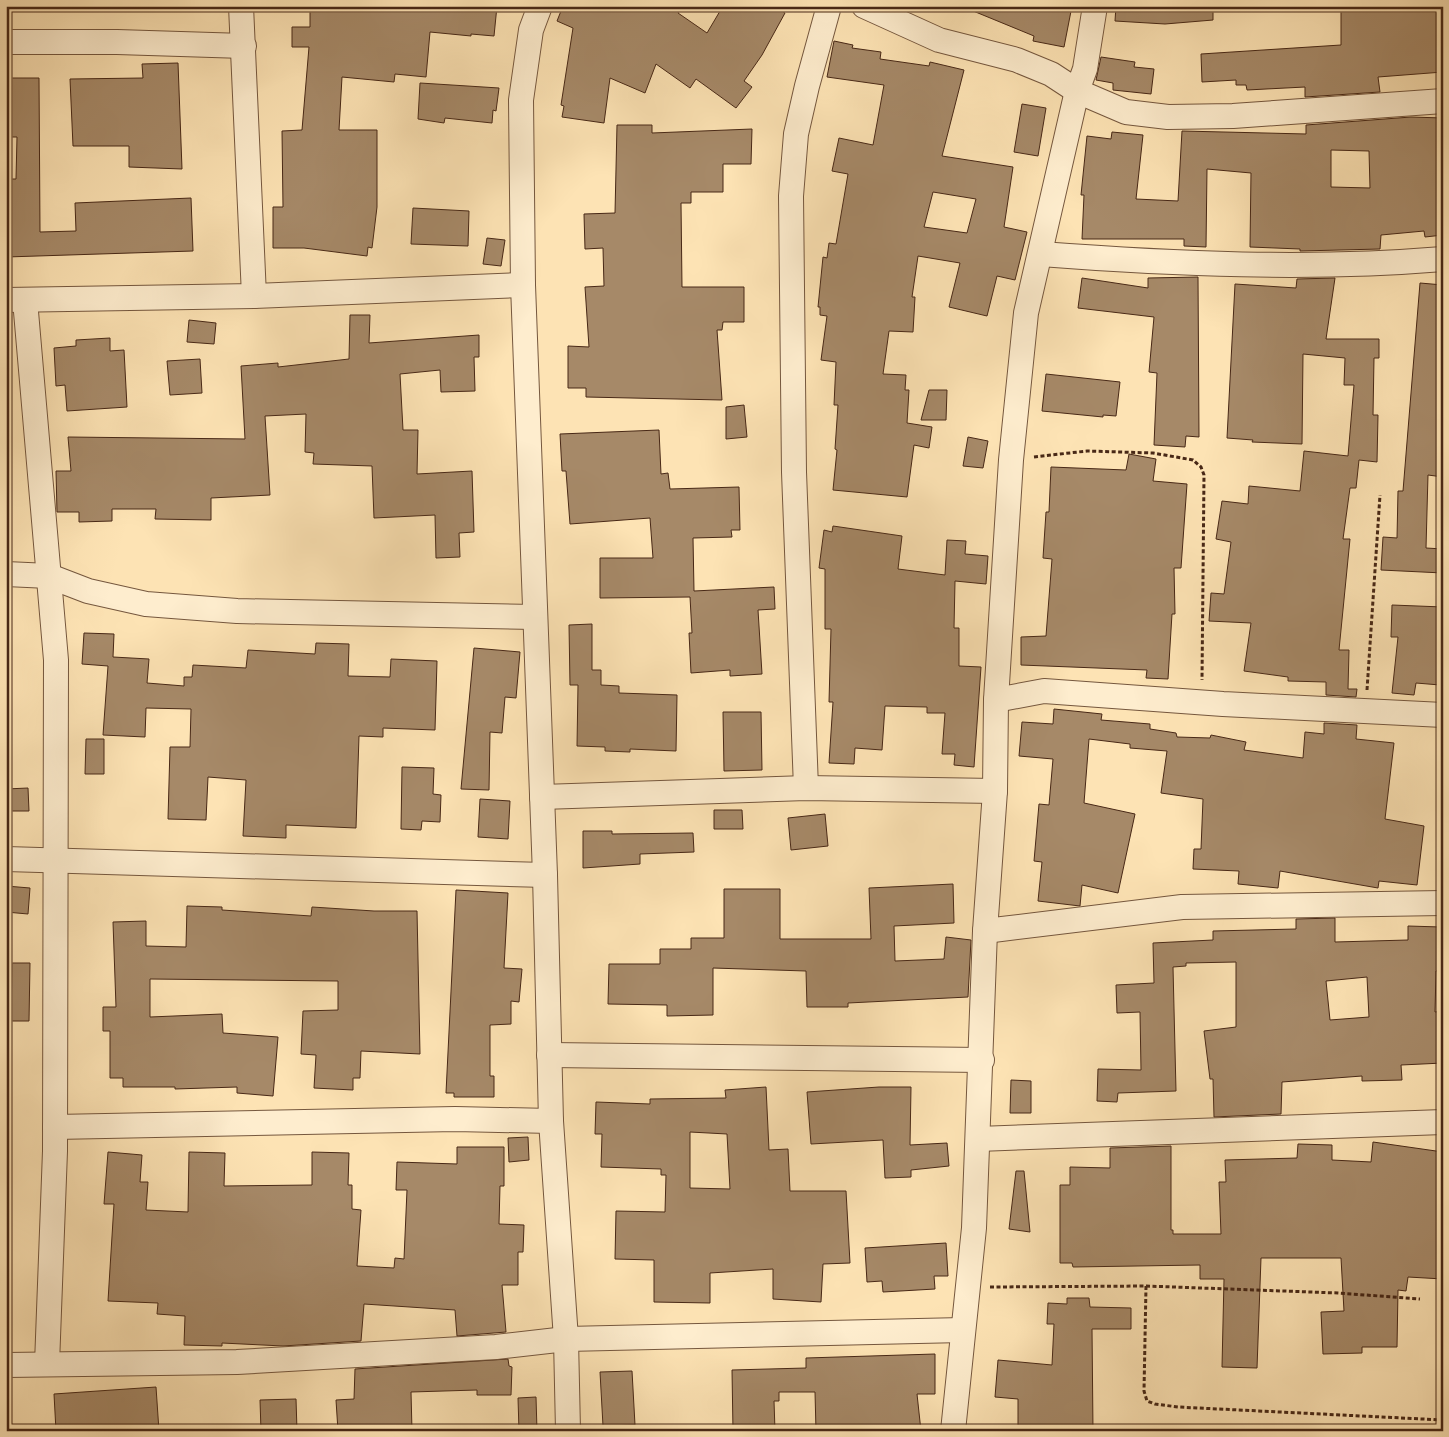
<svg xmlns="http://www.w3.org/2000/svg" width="1449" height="1437" font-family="'IM FELL Great Primer',serif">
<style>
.building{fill:#a68968;stroke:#482816;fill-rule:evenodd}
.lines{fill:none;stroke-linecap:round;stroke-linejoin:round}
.minor-casing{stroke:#75573e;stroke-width:26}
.path{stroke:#482816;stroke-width:3;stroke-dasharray:4 2.5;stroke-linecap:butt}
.minor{stroke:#feedce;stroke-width:24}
</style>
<rect width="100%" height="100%" fill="#fde3b4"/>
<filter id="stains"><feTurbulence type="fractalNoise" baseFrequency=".004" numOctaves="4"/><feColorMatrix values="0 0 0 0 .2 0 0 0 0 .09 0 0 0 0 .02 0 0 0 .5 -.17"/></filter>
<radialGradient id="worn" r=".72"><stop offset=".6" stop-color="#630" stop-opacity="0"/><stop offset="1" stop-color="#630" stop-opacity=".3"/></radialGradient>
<g class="building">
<polygon points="310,6 497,6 494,36 471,34 471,36 430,32 426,77 395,74 394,82 342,77 339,130 377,130 377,207 372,248 368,247 367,256 304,248 273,248 273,207 283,207 282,131 302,130 309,47 292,47 292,27 310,27"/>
<polygon points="563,6 682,6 678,13 707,33 723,6 774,6 785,13 762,55 744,81 752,87 736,108 696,79 690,88 656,64 645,93 610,78 604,123 562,117 564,106 561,105 573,28 557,21"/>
<polygon points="961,6 1072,6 1064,47 1033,41 1034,36"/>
<polygon points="1116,6 1213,6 1213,20 1165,24 1115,21"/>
<polygon points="1341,6 1443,6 1443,72 1378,77 1380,92 1305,97 1305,87 1247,90 1246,85 1236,85 1236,80 1202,82 1201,54 1341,45"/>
<path d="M834,41L853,45L852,48L881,52L880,59L929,66L930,62L964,70L942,156L1013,167L1004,227L1027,232L1015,280L997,276L987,316L949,307L960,263L918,256L912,297H915L913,332L889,331L883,374L906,375L905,390H909L907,423L932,427L929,448L914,445L907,497L833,490L837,450L835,449L838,405H834L836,362L821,360L827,316L820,315V307H818L823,257L827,258L829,243L836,244L848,174L832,171L839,138L873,145L884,85L827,77ZM933,192L976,199L967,233L924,227Z"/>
<polygon points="1101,57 1135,62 1134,67 1154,69 1151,94 1113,90 1113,83 1096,80"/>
<polygon points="178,63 182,169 129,167 129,146 73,146 70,79 143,78 142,64"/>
<polygon points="6,78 39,78 40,232 76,231 75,203 191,198 193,251 6,257 6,179 16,179 17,137 6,137"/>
<polygon points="420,83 499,88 496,111 493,110 492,123 445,118 444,123 418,119"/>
<polygon points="1022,104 1046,108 1038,156 1014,152"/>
<path d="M1411,117L1443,118V235L1425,237L1424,231L1381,235L1380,249L1300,251V249L1250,247L1251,173L1207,169L1206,247L1184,246V239H1082L1084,195H1081L1087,136L1111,139L1112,132L1143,135L1136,199L1178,201L1182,131L1306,134V125ZM1331,150L1369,151L1370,188L1331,187Z"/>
<polygon points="617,125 652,125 652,133 752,129 751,164 723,164 723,192 691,192 691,203 681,203 682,287 744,287 744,322 723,322 722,330 717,330 722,400 586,397 586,388 568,388 568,346 589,347 585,287 604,286 603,248 585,249 584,214 615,213"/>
<polygon points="413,208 469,211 468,246 411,244"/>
<polygon points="487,238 505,240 501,266 483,264"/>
<polygon points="1198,277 1199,437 1186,436 1185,447 1154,445 1157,373 1149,372 1154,317 1078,308 1082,278 1148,288 1148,278"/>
<polygon points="1335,278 1326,339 1379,339 1379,358 1374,358 1373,415 1378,415 1377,462 1359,460 1356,488 1350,488 1343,539 1350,539 1339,650 1349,650 1348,689 1357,689 1356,697 1326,695 1326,682 1288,681 1288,677 1244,671 1251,623 1209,621 1211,593 1224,594 1231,542 1216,539 1222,501 1248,504 1249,486 1300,491 1304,451 1348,456 1354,385 1344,385 1345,358 1303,354 1302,444 1252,442 1253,440 1227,438 1235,284 1296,288 1297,279"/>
<polygon points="1420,283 1443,285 1443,367 1439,412 1443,413 1443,477 1428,475 1426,548 1443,549 1443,573 1381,570 1383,537 1397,538 1398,491 1403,491"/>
<polygon points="350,315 370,315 369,343 479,335 479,357 474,357 475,391 441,392 440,370 400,374 403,430 418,430 417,474 472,471 474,532 459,533 460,557 436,558 435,515 374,518 372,466 313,464 314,453 305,452 306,414 265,416 270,495 211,498 211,520 155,519 156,509 112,509 112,521 79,522 79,512 57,512 56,471 71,471 68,437 245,439 241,366 278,363 278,367 349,359"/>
<polygon points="189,320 216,323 214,344 187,342"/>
<polygon points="110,338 110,351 124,350 127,407 67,411 65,385 56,386 54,348 76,346 76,340"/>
<polygon points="200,359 202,393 170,395 167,361"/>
<polygon points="1046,374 1120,382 1116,416 1103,415 1103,417 1042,411"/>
<polygon points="929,390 947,390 946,420 921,420"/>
<polygon points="744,405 747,437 726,439 726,407"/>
<polygon points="659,430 661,474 668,473 670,489 739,487 740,530 731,530 732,537 693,538 694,591 774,587 775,609 758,610 762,674 730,676 730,670 691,673 689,633 692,633 690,597 600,598 600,558 653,558 650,518 570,524 566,471 562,471 560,434"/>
<polygon points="968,437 988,441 983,468 963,466"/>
<polygon points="1129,454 1156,459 1153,481 1187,484 1181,568 1174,568 1175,614 1172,614 1168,679 1146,678 1147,670 1021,665 1021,637 1046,636 1052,559 1043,558 1046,512 1049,512 1051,467 1126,470"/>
<polygon points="833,526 902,536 898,569 945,575 947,540 966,541 965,554 988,556 986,584 955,581 954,628 959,628 959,666 981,667 974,767 954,765 955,754 942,754 945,713 927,713 927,707 885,706 882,750 855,748 854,764 829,763 833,702 829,702 831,629 825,629 825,569 819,568 824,530 832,532"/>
<polygon points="1392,605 1443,607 1440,685 1416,683 1414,695 1392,693 1398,637 1391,637"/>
<polygon points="592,624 592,670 601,670 601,685 619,686 619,693 677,695 676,751 630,749 630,752 605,751 605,747 577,746 578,685 570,685 569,625"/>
<polygon points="84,633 114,634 113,657 149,659 147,683 184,686 184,677 192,677 193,665 246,668 248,650 315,654 316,643 349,644 348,676 390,677 391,659 437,661 435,730 383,728 383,737 359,736 356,828 286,825 286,838 243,836 246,780 208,777 206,820 168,819 170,747 190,747 191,709 146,708 145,737 103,735 108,666 82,664"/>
<polygon points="474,648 520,652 516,698 505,697 502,733 490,732 489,790 461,789"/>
<polygon points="1054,709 1102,714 1101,720 1150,724 1150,729 1176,733 1177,737 1210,738 1211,735 1246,742 1244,750 1303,758 1305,732 1324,734 1324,723 1357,725 1356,739 1394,743 1385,819 1424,826 1417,885 1379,881 1378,888 1280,871 1278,888 1238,884 1239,871 1193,869 1194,849 1201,849 1203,799 1161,793 1167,751 1130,748 1130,744 1089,739 1084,803 1135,814 1118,893 1082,885 1080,906 1038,901 1042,862 1034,861 1039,804 1049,805 1053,759 1019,756 1022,722 1053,724"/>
<polygon points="723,712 761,712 762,770 724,771"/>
<polygon points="86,739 104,739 104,774 85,774"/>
<polygon points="402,767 434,768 433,794 441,795 440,822 422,821 421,830 401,829"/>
<polygon points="28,788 29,811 6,811 6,789"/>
<polygon points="480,799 510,801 508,839 478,837"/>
<polygon points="714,810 742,810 743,829 714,829"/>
<polygon points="825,814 828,846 791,850 788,818"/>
<polygon points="583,831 612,831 612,834 693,833 694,852 640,854 640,864 583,868"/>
<polygon points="953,884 954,923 894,926 895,961 944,959 946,937 971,940 968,997 848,1003 848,1007 807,1007 806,971 713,968 713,1015 667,1016 667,1005 608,1004 609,964 660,964 660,949 691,949 691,938 724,938 724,889 780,889 780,939 871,939 869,888"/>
<polygon points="6,886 30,888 28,914 6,912"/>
<polygon points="456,890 508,893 504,968 522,969 519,1002 511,1001 511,1024 490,1025 490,1076 494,1076 494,1097 454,1097 454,1093 446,1093"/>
<polygon points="187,906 222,907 222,910 311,916 312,907 374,911 417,911 420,1054 361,1051 360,1078 353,1078 353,1090 314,1088 316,1055 301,1054 303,1011 338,1010 338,981 150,979 150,1017 222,1014 223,1033 278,1037 273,1096 237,1093 237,1087 175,1089 175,1087 123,1087 123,1078 110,1078 110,1031 103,1031 103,1007 116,1007 113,922 146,921 146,946 186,947"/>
<path d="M1335,918V942L1408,940V926L1441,927L1443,971H1436L1435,1012L1443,1011V1063L1401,1065L1402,1080L1362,1081V1076L1282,1082L1281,1114L1214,1117L1213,1079H1210L1204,1031L1236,1027V962L1186,963V966L1173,967L1176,1091L1118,1093L1117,1102L1097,1101L1098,1069L1141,1070L1140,1012L1117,1013L1116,985L1154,983L1153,943L1213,940V931L1296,929V919ZM1367,977L1369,1017L1330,1020L1326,981Z"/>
<polygon points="12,963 30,963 29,1021 11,1021"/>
<polygon points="1011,1080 1031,1081 1031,1113 1010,1113"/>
<path d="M766,1087L769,1150L788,1149L790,1191H846L850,1263L823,1264L821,1302L773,1299V1269L710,1273V1303L654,1302V1260L615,1259L616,1211L665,1212L666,1175H661V1169L601,1167L602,1134H595L596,1102L650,1104V1099L726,1098L725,1090ZM690,1132L727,1134L730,1189L690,1188Z"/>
<polygon points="879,1087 911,1087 910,1145 947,1143 949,1166 911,1170 911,1177 885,1178 883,1140 811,1144 807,1092"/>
<polygon points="528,1137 529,1160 509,1162 508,1138"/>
<polygon points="1373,1142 1443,1152 1443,1279 1408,1277 1406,1291 1398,1290 1397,1347 1362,1347 1362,1353 1323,1354 1321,1312 1344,1311 1341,1258 1261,1258 1257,1368 1222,1367 1224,1279 1200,1279 1200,1265 1073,1267 1072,1263 1060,1263 1060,1185 1070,1185 1070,1167 1110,1168 1110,1148 1171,1146 1171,1230 1173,1230 1173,1234 1221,1234 1219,1182 1226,1182 1225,1160 1297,1158 1298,1144 1332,1145 1332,1160 1371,1162"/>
<polygon points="457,1147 504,1147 504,1186 500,1186 499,1224 524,1225 523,1252 518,1252 518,1285 502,1285 506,1332 457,1336 455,1310 364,1304 361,1341 283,1346 222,1343 222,1346 184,1345 185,1316 157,1314 158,1303 108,1301 114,1204 104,1204 108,1152 142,1155 140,1182 148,1182 146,1210 188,1212 189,1152 225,1153 224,1186 312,1185 312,1152 349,1153 348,1185 352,1185 352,1209 361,1210 357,1266 394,1268 395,1258 404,1259 407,1190 396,1190 397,1162 457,1164"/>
<polygon points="1016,1171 1024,1171 1030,1232 1009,1229"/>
<polygon points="946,1243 948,1276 934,1276 935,1289 883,1292 882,1281 867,1282 865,1248"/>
<polygon points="1067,1298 1089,1298 1090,1307 1131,1308 1131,1329 1092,1329 1093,1431 1018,1431 1018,1399 995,1397 998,1360 1052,1365 1054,1324 1047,1324 1048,1303 1067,1304"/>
<polygon points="935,1354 935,1394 917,1394 921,1431 816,1431 815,1392 779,1392 779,1401 774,1401 775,1431 733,1431 732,1370 806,1368 806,1358"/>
<polygon points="508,1359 509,1366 512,1367 511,1395 477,1395 477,1390 411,1392 412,1431 338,1431 336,1400 354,1399 355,1369"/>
<polygon points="632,1371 635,1425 603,1426 600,1372"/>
<polygon points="156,1387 159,1431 56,1431 54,1394"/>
<polygon points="536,1397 537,1431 519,1431 518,1398"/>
<polygon points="296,1399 297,1431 261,1431 260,1400"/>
</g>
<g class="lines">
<g class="minor-casing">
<g id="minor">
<polyline points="241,6 254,296"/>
<polyline points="540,6 531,30 521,100 523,285 545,875 551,1121 566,1339 568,1431"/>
<polyline points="864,6 939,40 1017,60 1051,74 1077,91 1126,112 1168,117 1233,116 1443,101"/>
<polyline points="6,42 117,42 244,46"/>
<path d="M1041,254C1174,264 1310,270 1443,259"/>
<polyline points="6,300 254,296 523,285"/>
<polyline points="25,300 56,660 55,1151 47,1364"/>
<polyline points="6,574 49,576 88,591 146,604 237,611 534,617"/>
<polyline points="996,700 1044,691 1223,704 1443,715"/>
<polyline points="806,788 794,472 791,196 796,134 807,86 829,6"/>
<polyline points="542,797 806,788 995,791"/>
<polyline points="6,859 545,875"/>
<polyline points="985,931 1182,907 1443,903"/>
<polyline points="549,1055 982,1060"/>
<polyline points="55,1127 455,1119 551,1121"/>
<polyline points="978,1139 1443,1122"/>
<polyline points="6,1365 237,1362 496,1347 566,1339 963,1330"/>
<polyline points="953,1431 974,1228 985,931 995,791 996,700 1011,460 1026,313 1077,91 1085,69 1095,6"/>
</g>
</g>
<g class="path">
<polyline points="1034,457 1087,451 1153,453 1193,460 1201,467 1204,475 1202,680"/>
<polyline points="1367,690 1380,495"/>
<polyline points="1146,1286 1144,1391 1147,1401 1155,1404 1178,1407 1443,1420"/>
<polyline points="990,1287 1146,1286 1338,1293 1420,1299"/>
</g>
<use href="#minor" class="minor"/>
</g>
<rect width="1449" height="1437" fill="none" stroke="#fde3b4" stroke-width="25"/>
<rect x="8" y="8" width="1434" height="1422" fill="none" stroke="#482816" stroke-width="2.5"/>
<rect x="12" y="12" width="1424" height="1412" fill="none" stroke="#482816"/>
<rect width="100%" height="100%" filter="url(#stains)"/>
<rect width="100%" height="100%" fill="url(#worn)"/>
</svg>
